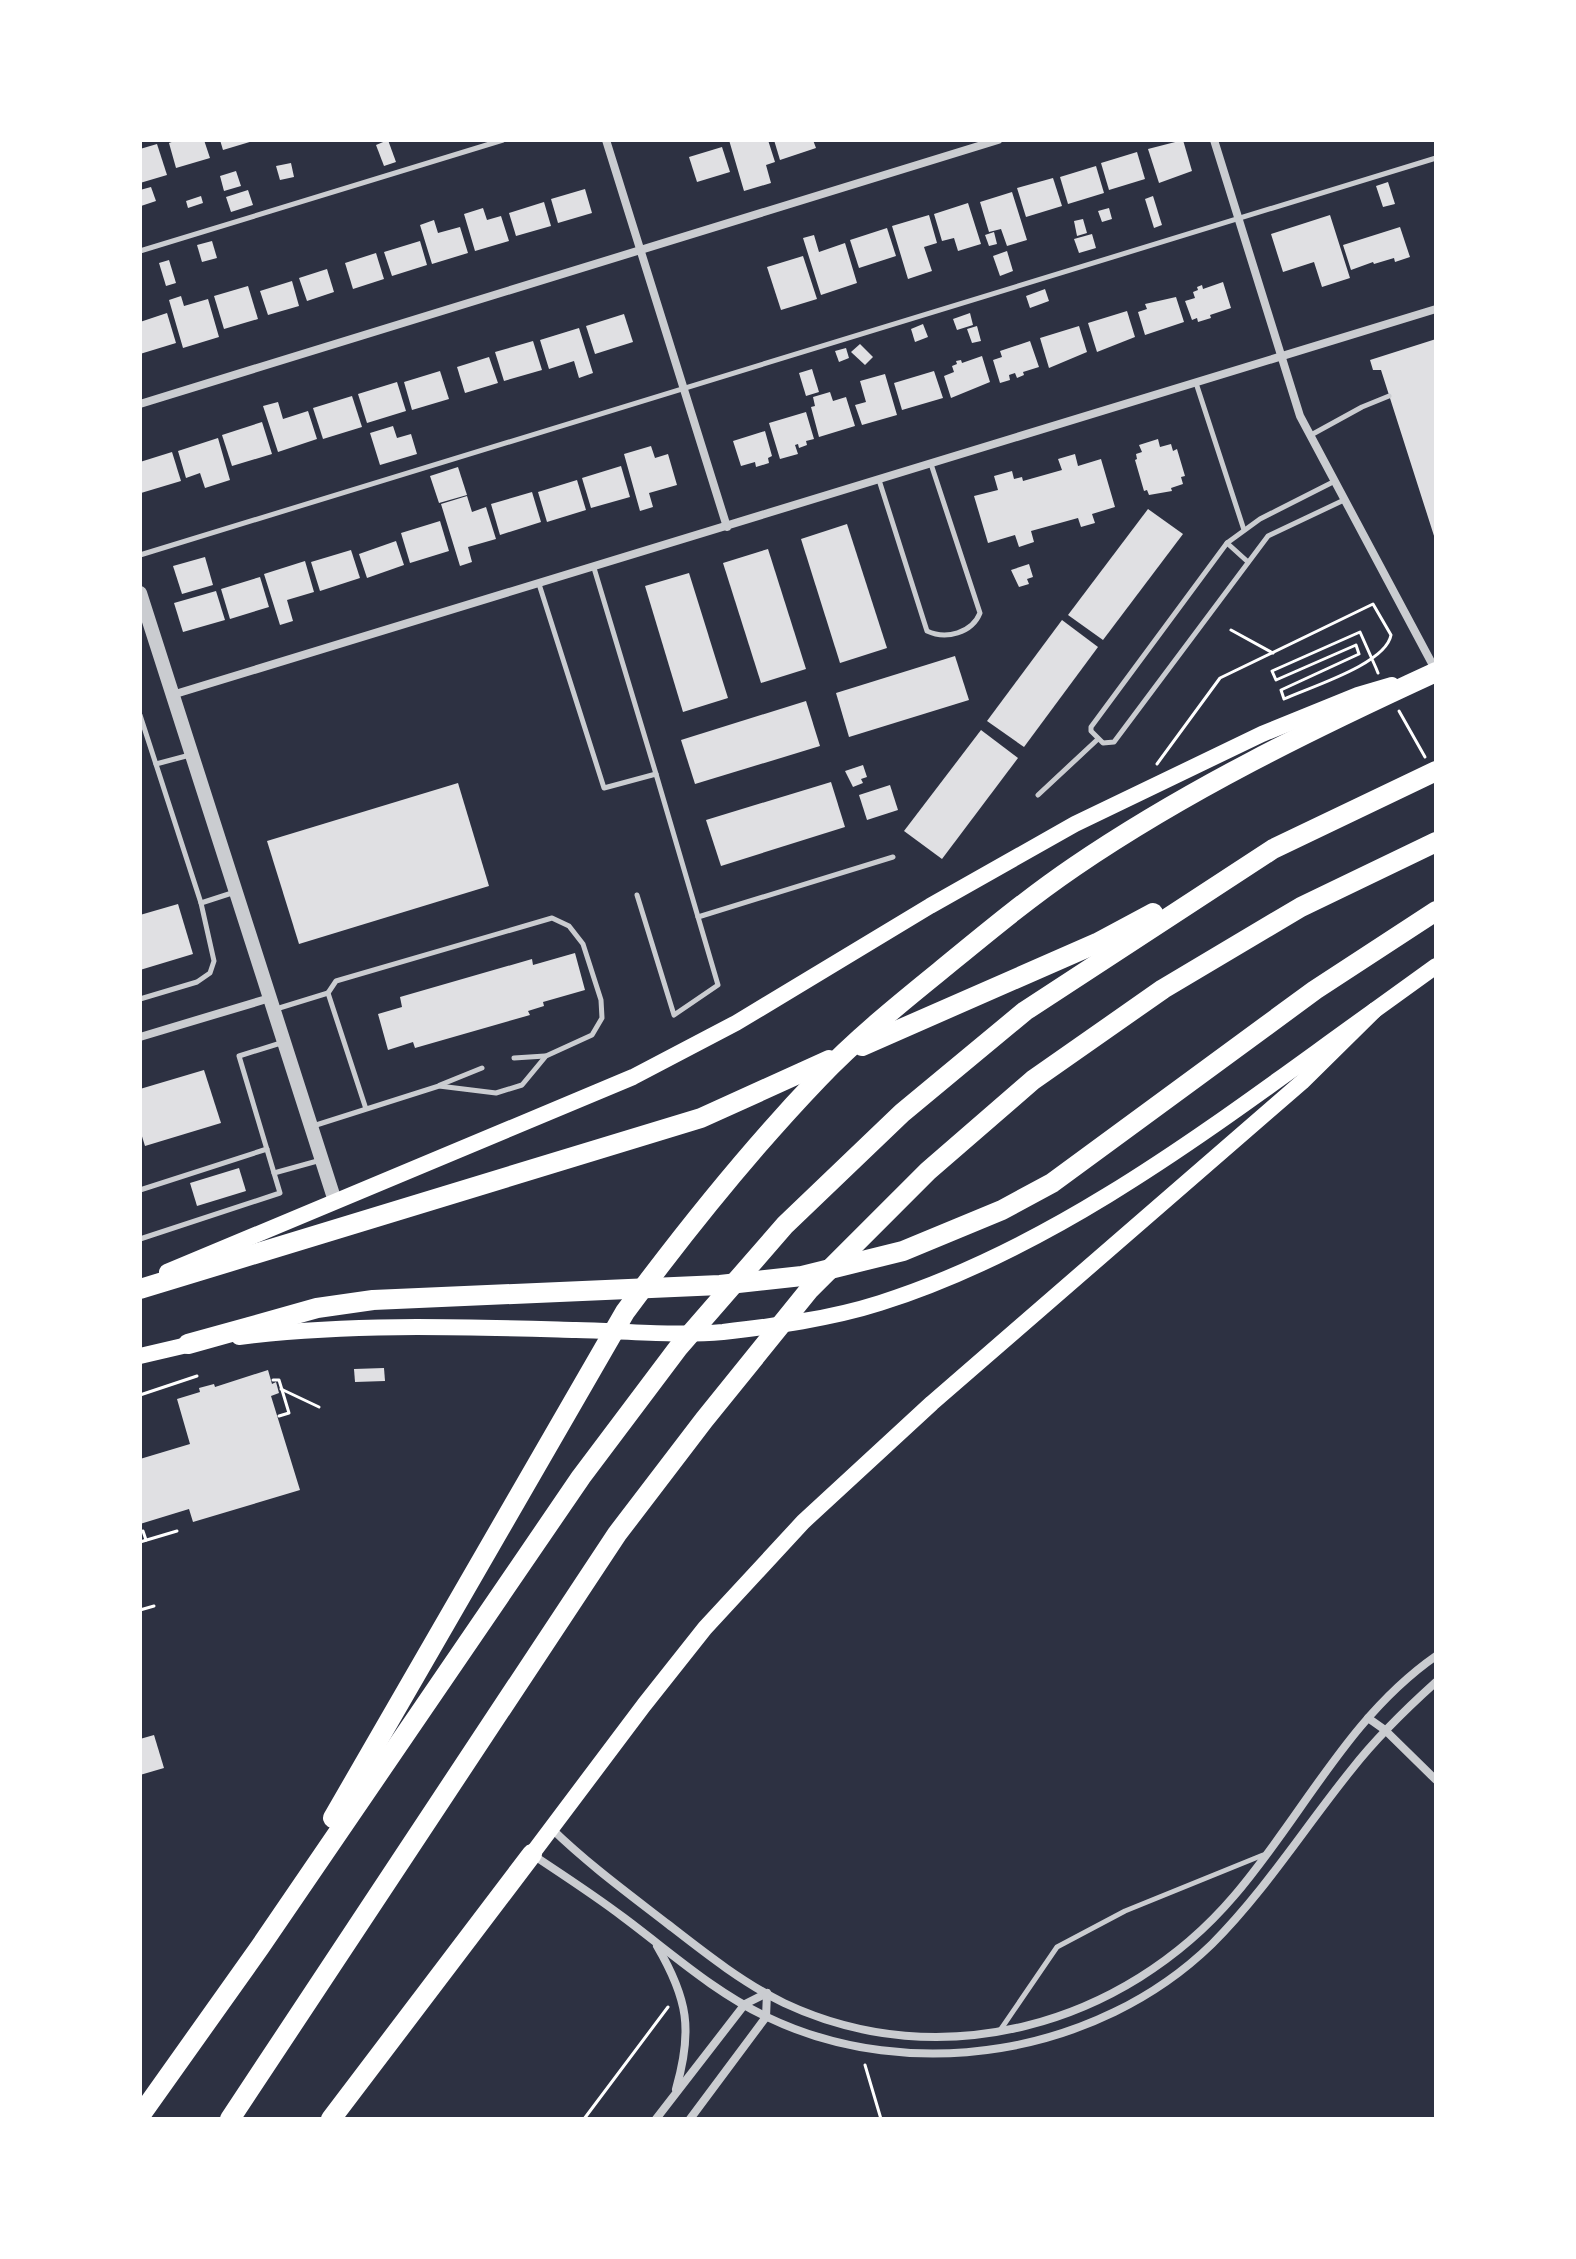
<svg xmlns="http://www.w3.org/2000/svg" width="1576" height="2259" font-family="'Golos Text',sans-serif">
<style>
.building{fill:#e0e0e3}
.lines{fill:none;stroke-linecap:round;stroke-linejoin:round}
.path{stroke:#fff;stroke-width:3}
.service{stroke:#caccd0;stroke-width:5}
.minor{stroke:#caccd0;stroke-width:8}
.tertiary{stroke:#caccd0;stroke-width:14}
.secondary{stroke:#fff;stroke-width:16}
.primary{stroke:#fff;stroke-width:16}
.motorway{stroke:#fff;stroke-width:20}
</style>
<rect width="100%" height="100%" fill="#2d3142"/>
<g class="building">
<polygon points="177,140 204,140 210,158 176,168 169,143"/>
<polygon points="220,140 253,140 253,141 223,150"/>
<polygon points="388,140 396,162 384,166 376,145"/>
<polygon points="729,140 768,140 775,162 766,165 771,183 744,191"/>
<polygon points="774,140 813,140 816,148 780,160"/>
<polygon points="1183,140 1192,171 1159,183 1148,149"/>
<polygon points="157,144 167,175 140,183 140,149"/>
<polygon points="722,147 730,172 697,182 689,157"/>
<polygon points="1137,152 1145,179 1109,190 1101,163"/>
<polygon points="291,163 294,177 280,180 276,166"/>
<polygon points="1096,166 1104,193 1068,204 1060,177"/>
<polygon points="236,171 241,186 224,191 220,176"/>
<polygon points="1053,178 1062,206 1026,217 1017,188"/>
<polygon points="1388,182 1395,204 1383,207 1376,186"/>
<polygon points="151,187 156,201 141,206 140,190"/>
<polygon points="585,189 592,213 558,223 551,199"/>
<polygon points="248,190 253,205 231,212 226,197"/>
<polygon points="1012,192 1027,240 1007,246 1001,229 989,232 980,202"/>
<polygon points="201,196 203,203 188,208 186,201"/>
<polygon points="1153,196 1162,225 1154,228 1145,199"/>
<polygon points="544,202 551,226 516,236 509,213"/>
<polygon points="968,203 981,244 958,251 954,238 942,241 934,214"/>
<polygon points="483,208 487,220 501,216 509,241 475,251 464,214"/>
<polygon points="1109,208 1112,219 1102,222 1098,211"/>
<polygon points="929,215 937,243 924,247 932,271 908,279 892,226"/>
<polygon points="1330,215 1350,278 1322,287 1314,262 1283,272 1271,234"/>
<polygon points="1083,219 1087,233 1077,236 1074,221"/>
<polygon points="434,220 438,233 460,227 468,253 432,264 420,225"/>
<polygon points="1400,227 1410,257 1395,262 1394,258 1374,264 1373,262 1351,270 1343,245"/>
<polygon points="887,228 896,256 859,268 850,240"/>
<polygon points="994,232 997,244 989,246 985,235"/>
<polygon points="1092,234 1096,248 1079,253 1074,239"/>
<polygon points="814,235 819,252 845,243 857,283 821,295 803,238"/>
<polygon points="212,241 217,258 202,262 197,245"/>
<polygon points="420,241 427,265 392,276 384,252"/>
<polygon points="1007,251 1013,271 1000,276 993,256"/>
<polygon points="376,253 384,279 353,289 345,263"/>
<polygon points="803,256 817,299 781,310 767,267"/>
<polygon points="169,260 176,283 166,286 159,263"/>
<polygon points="327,269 334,292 307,301 299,278"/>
<polygon points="292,281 299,306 268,315 260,291"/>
<polygon points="1223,282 1231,308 1210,315 1211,318 1198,322 1197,318 1192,320 1185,301 1195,298 1193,292 1198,290 1197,287 1202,285 1203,289"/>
<polygon points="248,286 258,319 224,329 214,296"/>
<polygon points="1045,289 1049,301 1030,308 1026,296"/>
<polygon points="181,296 184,306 208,299 219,337 183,348 169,300"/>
<polygon points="1176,297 1184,322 1145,335 1138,312 1147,309 1145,304"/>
<polygon points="1127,311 1135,337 1097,352 1088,323"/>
<polygon points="167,313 176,343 140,354 140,322"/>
<polygon points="970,313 973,325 957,330 953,319"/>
<polygon points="624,314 633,342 595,354 586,326"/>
<polygon points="923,324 928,337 915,342 911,329"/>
<polygon points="977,326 981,341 972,343 967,329"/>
<polygon points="1079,326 1087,352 1049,368 1040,338"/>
<polygon points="579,328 593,373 579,378 574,361 549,369 540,340"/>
<polygon points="1436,339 1436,538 1435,539 1381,370 1373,370 1370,360"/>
<polygon points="533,341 542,370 504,381 495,352"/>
<polygon points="1030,341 1039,367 1023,372 1024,375 1017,378 1015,373 1009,375 1010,380 1000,383 993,360 1002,357 1000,351"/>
<polygon points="860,344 873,357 865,365 851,352"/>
<polygon points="846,348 849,358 839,362 835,351"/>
<polygon points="982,356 990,382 951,398 944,376 954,372 952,366 957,364 956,361 961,360 962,363"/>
<polygon points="489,357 498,383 465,393 457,367"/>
<polygon points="812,369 819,392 806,396 799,373"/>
<polygon points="440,371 449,399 412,410 404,382"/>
<polygon points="934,371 943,398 902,410 894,383"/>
<polygon points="885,374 897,415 862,425 855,405 866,402 860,381"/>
<polygon points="397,382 406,411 367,423 358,394"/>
<polygon points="830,392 833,401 846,397 855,426 819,437 811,407 815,406 813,397"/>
<polygon points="352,396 362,427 323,439 313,408"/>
<polygon points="278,402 283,419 308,411 317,439 278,452 263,406"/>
<polygon points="806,412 814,439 806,441 807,445 799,448 798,444 795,445 798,454 780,459 769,423"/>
<polygon points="262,422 272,454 232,466 222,435"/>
<polygon points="393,426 397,438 411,434 417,454 380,465 370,433"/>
<polygon points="765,431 772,456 768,458 769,463 756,467 755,462 741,466 733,441"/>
<polygon points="218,438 230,480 205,488 200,473 186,478 178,451"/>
<polygon points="1158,439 1160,447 1171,444 1173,451 1177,449 1185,476 1181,477 1183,484 1171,488 1172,491 1149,495 1147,490 1144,491 1135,460 1137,459 1136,454 1142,452 1139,445"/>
<polygon points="651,446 655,458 668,454 677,485 649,493 653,507 640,511 624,454"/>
<polygon points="172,452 181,481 141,493 140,462"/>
<polygon points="1075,454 1078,466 1101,459 1115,507 1092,514 1095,523 1081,527 1078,518 1031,531 1034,542 1019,547 1015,535 988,543 974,496 998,490 994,476 1012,471 1014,479 1022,477 1023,481 1062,470 1058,459"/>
<polygon points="621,466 630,497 591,508 582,478"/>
<polygon points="458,467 467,495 439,503 430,476"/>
<polygon points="577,480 586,510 547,522 538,492"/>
<polygon points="532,492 541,522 500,535 491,504"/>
<polygon points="467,496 472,512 486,507 496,539 468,547 472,562 460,566 441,504"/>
<polygon points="1148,509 1183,534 1103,640 1068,615"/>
<polygon points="440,521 449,551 410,563 401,533"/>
<polygon points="847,524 887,648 840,663 801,539"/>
<polygon points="396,541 404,565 367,578 359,554"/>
<polygon points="768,549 806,669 761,683 723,563"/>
<polygon points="351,550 360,578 320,591 311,562"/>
<polygon points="205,557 213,585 182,594 173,566"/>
<polygon points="305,561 314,592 287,600 293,621 280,625 264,574"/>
<polygon points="1029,564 1033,577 1027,579 1029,584 1019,587 1011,570"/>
<polygon points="689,573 728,698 683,712 645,586"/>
<polygon points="260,577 269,607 230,619 221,589"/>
<polygon points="216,591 225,620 183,632 174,603"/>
<polygon points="1062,620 1098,647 1024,747 987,721"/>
<polygon points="955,656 969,700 849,737 836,693"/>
<polygon points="806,701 820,746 695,784 681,740"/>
<polygon points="981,730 1018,758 942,859 904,831"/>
<polygon points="863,765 867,777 861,779 863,783 853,787 845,771"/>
<polygon points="831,782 845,827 721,866 706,820"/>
<polygon points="458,783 489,886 299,944 267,841"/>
<polygon points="890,785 898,810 867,820 859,795"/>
<polygon points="178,904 193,954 140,970 140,915"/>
<polygon points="575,953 585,990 543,1002 544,1006 528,1011 530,1015 415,1048 413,1042 388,1050 378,1014 402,1007 400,997 532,959 533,965"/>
<polygon points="204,1070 221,1123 145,1146 140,1130 140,1089"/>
<polygon points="239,1168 246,1191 197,1206 190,1183"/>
<polygon points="384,1368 385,1381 355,1382 354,1369"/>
<polygon points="268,1370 272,1384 276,1382 279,1393 271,1396 300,1490 193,1522 189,1509 140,1524 140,1459 190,1444 177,1399 200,1392 199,1388 214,1384 215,1387"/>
<polygon points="154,1735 164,1768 140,1775 140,1739"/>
</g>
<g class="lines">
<g class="path">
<polyline points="1231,630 1273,653"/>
<polyline points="1399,711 1425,757"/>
<path d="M1157,764L1220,678L1373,604L1391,635C1386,664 1310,687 1284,699L1281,690L1359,654L1356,645L1276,680L1272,671L1360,632L1376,668L1378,673"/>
<polyline points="273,1380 279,1380 289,1413 279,1416"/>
<polyline points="281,1389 319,1407"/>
<polyline points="140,1395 197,1376"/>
<polyline points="143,1531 146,1540"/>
<polyline points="140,1542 177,1531"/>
<polyline points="140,1610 154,1606"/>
<polyline points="865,2065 881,2119"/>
<polyline points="584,2119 668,2007"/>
</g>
<g class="service">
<polyline points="140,251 503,140"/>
<polyline points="1196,383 1244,530"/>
<polyline points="1311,435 1362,407 1389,396"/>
<path d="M879,480L927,631C946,640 972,633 980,613L931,464"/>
<polyline points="1335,481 1260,519 1227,543 1091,727 1091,731 1103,743 1114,742 1268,536 1344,500"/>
<polyline points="1227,543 1248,562"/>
<polyline points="140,555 1436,158"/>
<polyline points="594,568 656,774"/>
<polyline points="539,584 604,788 656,774 718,985 674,1015 637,895"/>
<polyline points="140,715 201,903 214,961 210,973 197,982 140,999"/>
<polyline points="156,764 190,755"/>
<polyline points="1038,795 1098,739"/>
<polyline points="201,903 235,892"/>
<polyline points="698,917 893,857"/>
<polyline points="276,1009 328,993"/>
<polyline points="514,1058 545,1056"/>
<polyline points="440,1085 482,1068"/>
<polyline points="313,1126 439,1086 496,1093 522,1085 546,1056 592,1035 602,1018 601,1000 583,944 569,926 552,918 336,981 328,993 366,1109"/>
<polyline points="274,1173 239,1056 284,1042"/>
<polyline points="140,1190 267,1149"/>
<polyline points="140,1239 280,1193 274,1173 321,1160"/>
<polyline points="1001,2029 1057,1947 1125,1911 1263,1855"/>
</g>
<g class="minor">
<polyline points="606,140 727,527"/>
<polyline points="1214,140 1300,416 1436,671"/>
<polyline points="140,404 998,140"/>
<polyline points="172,695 1436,309"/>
<polyline points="140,1037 270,998"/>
<polyline points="1368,1718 1385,1730 1436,1780"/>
<path d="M552,1829C588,1864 629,1894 669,1925C705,1953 743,1983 784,2003C941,2077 1124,2025 1234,1896C1302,1817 1348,1717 1436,1656"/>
<path d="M533,1855C563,1875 594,1895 623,1917C670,1952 714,1992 767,2017C911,2086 1098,2055 1212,1944C1265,1891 1305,1827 1352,1769C1377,1737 1406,1709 1436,1682"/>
<path d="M657,1946C688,1999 693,2030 676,2089"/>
<polyline points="656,2119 745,2004 767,1993"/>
<polyline points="690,2119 766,2017 767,1993"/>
</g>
<polyline class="tertiary" points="140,593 335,1201"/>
<polyline class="secondary" points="532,1854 644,1705 705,1628 803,1522 932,1403 1302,1082 1375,1010 1436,966"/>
<g class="primary">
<polyline points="167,1272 633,1077 736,1023 930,906 1075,824 1262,734 1358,695 1392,685"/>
<path d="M239,1337C350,1323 463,1327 576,1330C623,1331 676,1336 723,1332C775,1326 830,1319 880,1303C1063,1245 1221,1120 1375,1010"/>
<polyline points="140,1356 200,1342"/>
</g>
<g class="motorway">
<polyline points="862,1046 1097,943 1153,913"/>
<polyline points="140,1289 701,1118 829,1060"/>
<polyline points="188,1344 317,1308 373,1300 720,1285 802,1276 903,1251 1002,1210 1052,1183 1315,990 1436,911"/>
<path d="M333,1818L625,1312C685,1231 748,1152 818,1079C855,1040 898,1005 940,971C984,935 1027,899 1074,867C1187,790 1312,729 1436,672"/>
<polyline points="140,2116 260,1947 581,1477 678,1348 785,1225 902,1113 1025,1011 1273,849 1436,771"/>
<polyline points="230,2119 617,1534 704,1420 809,1290 928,1171 1033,1080 1163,989 1301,907 1436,842"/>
<polyline points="331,2119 532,1854"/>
</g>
</g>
<rect width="1576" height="2259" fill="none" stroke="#ffffff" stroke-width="284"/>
</svg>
